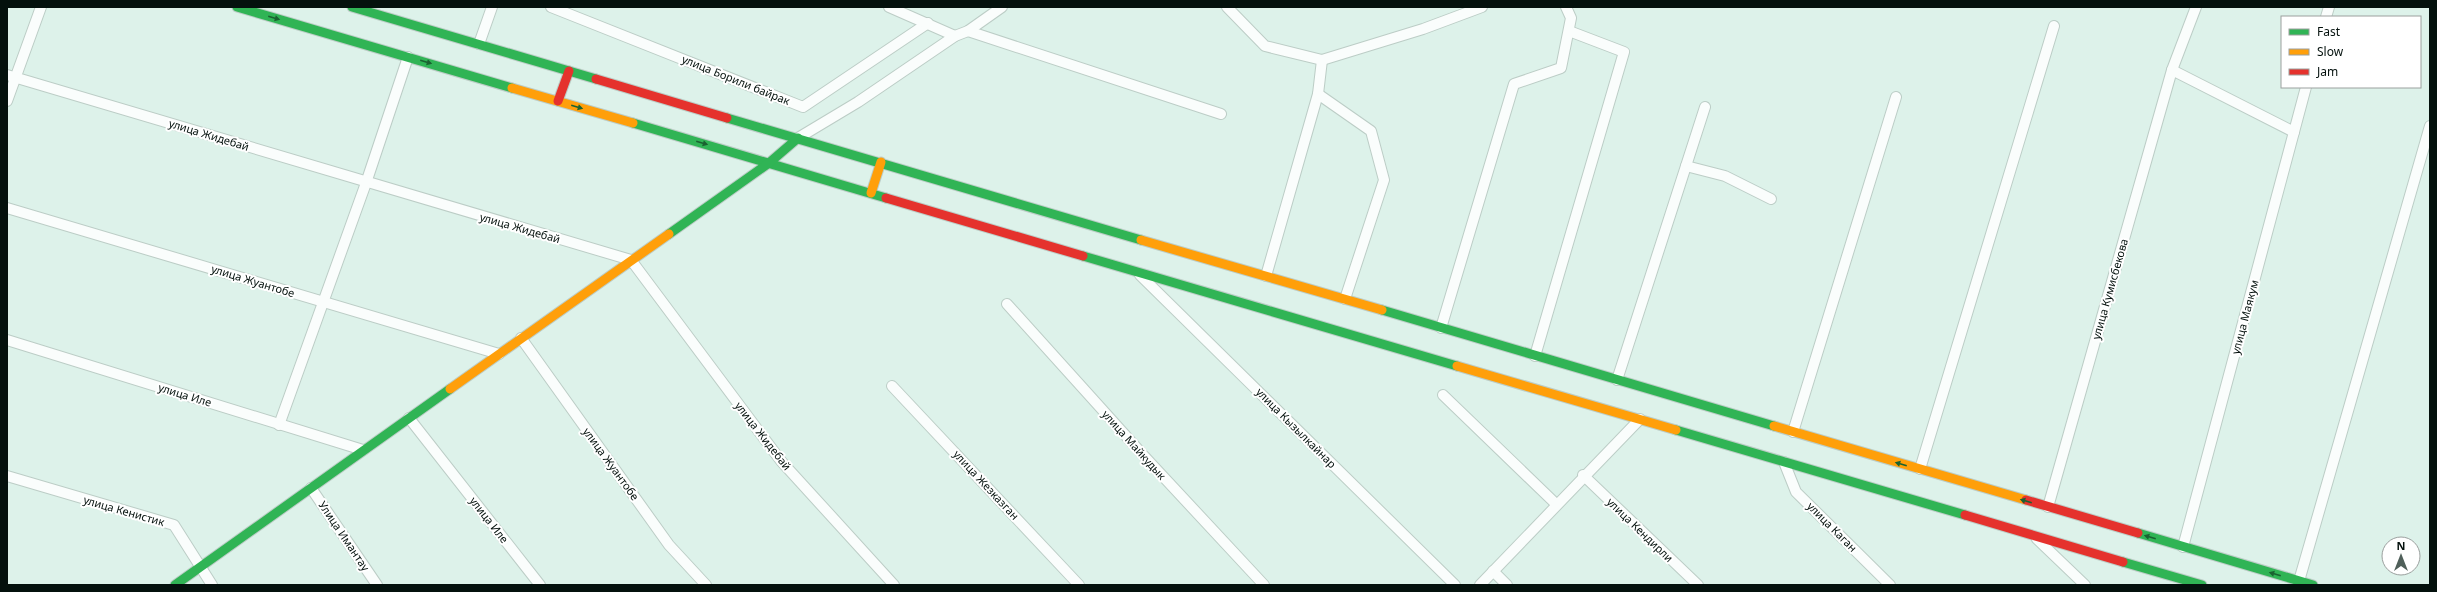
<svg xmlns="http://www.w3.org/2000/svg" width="2437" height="592" font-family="'Noto Sans',sans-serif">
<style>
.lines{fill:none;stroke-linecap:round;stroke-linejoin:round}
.street-casing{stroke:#bccdc6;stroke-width:12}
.fast-casing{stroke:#bccdc6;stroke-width:11}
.slow-casing{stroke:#bccdc6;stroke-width:11}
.jam-casing{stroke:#bccdc6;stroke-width:11}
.street{stroke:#fafdfc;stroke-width:10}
.fast{stroke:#30b455;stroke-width:9}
.slow{stroke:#ff9f0a;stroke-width:9}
.jam{stroke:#e5322d;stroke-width:9}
.oneway{fill:#1a6231}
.labels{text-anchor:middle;stroke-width:4;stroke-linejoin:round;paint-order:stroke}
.street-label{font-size:11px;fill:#04110d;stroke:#fff}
</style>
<rect width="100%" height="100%" fill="#ddf2ea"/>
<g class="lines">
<g class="street-casing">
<g id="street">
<polyline points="551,7 803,107 928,23"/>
<polyline points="889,7 955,36"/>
<polyline points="1227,7 1265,46 1322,60 1423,29 1482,7"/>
<polyline points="2326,17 2329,7"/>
<polyline points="968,31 1221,114"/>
<polyline points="479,44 492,7"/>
<polyline points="2172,70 2294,132"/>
<polyline points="7,75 631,260 781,461 894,585"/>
<polyline points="1318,94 1371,131 1384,180 1345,299"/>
<polyline points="7,101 41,7"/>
<polyline points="798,138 858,102 955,36 968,31 1002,7"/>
<polyline points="1686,166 1725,176 1771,199"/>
<polyline points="7,208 499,354"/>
<polyline points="1140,275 1455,585"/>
<polyline points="1266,276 1318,94 1322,60"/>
<polyline points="1007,304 1144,456 1264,585"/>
<polyline points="1441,328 1514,84 1561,68 1571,18 1566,7"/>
<polyline points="521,338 669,545 706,585"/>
<polyline points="7,340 363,450"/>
<polyline points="1535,356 1624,52 1569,31"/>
<polyline points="1617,380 1705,107"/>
<polyline points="892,386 1079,585"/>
<polyline points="1443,395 1556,504"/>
<polyline points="409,418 540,585"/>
<polyline points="279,425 366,183 408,57"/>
<polyline points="1793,432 1896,97"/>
<polyline points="1784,462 1796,492 1890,585"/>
<polyline points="1920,469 2054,26"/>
<polyline points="1583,475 1698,585"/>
<polyline points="7,476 174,525 212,585"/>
<polyline points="311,488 377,585"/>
<polyline points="2048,507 2172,70 2196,7"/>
<polyline points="2037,539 2085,585"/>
<polyline points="2183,547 2306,87"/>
<polyline points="1493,571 1507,585"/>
<polyline points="2299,581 2430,126"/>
<polyline points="1480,585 1640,419"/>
</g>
</g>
<g class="fast-casing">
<g id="fast">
<polyline points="237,7 512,88"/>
<polyline points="352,7 596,79"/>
<polyline points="727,118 1141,240"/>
<polyline points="633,123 886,198"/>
<polyline points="669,234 769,163 798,138"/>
<polyline points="1083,256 1457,366"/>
<polyline points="1382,310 1774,426"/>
<polyline points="1676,430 1965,515"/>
<polyline points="2138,533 2313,585"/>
<polyline points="2123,562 2202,585"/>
<polyline points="175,585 450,389"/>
</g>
</g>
<g class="slow-casing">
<g id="slow">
<polyline points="512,88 633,123"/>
<polyline points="871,193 881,162"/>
<polyline points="1141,240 1382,310"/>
<polyline points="1457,366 1676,430"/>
<polyline points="450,389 669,234"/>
<polyline points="1774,426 2026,500"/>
</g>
</g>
<g class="jam-casing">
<g id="jam">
<polyline points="596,79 727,118"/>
<polyline points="558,101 569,71"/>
<polyline points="886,198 1083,256"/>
<polyline points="2026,500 2138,533"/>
<polyline points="1965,515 2123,562"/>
</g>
</g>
<use href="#street" class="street"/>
<use href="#fast" class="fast"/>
<use href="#slow" class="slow"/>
<use href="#jam" class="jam"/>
</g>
<defs><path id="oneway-solid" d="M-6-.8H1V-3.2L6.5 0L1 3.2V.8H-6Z"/></defs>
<g class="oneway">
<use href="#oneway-solid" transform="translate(274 18) rotate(16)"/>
<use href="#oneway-solid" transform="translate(426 62) rotate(16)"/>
<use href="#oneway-solid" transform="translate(577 107) rotate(16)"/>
<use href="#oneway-solid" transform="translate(702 143) rotate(16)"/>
<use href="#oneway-solid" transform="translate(1901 464) rotate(-164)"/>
<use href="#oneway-solid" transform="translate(2026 501) rotate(-164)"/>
<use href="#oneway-solid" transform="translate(2150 537) rotate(-164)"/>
<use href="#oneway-solid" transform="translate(2275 574) rotate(-164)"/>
</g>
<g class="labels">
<g class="street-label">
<text transform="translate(736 80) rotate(22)" y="4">улица Борили байрак</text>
<text transform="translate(209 135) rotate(17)" y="4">улица Жидебай</text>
<text transform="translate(520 228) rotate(16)" y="4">улица Жидебай</text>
<text transform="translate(253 281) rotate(17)" y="4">улица Жуантобе</text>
<text transform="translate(2110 289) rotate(-74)" y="4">улица Кумисбекова</text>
<text transform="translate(2245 317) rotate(-75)" y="4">улица Маякум</text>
<text transform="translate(185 395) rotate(17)" y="4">улица Иле</text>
<text transform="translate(1296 428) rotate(45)" y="4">улица Кызылкайнар</text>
<text transform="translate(763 436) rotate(52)" y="4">улица Жидебай</text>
<text transform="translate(1134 445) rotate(48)" y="4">улица Майкудык</text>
<text transform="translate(611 464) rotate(54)" y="4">улица Жуантобе</text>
<text transform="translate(986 485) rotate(47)" y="4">улица Жезказган</text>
<text transform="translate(124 511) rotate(16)" y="4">улица Кенистик</text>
<text transform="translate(489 520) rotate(52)" y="4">улица Иле</text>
<text transform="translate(1832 527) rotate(45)" y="4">улица Каган</text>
<text transform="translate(1640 530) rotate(44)" y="4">улица Кендирли</text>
<text transform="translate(344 536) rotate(56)" y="4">Улица Имантау</text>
</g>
</g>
<rect width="2437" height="592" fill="none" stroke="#04110d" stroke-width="16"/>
<rect x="2281" y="16" width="140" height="72" fill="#ffffff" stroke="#9ba09e"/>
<rect x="2289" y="29" width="20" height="6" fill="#30b455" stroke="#9ba09e"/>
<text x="2317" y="36" font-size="12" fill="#04110d">Fast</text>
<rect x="2289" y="49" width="20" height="6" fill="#ff9f0a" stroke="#9ba09e"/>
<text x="2317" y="56" font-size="12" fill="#04110d">Slow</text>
<rect x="2289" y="69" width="20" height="6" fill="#e5322d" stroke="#9ba09e"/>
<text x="2317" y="76" font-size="12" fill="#04110d">Jam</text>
<g transform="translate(2401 556)"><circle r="19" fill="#ffffff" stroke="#9ba09e"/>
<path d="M0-3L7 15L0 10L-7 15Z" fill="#50605a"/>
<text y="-6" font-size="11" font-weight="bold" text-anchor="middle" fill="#04110d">N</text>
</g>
</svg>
